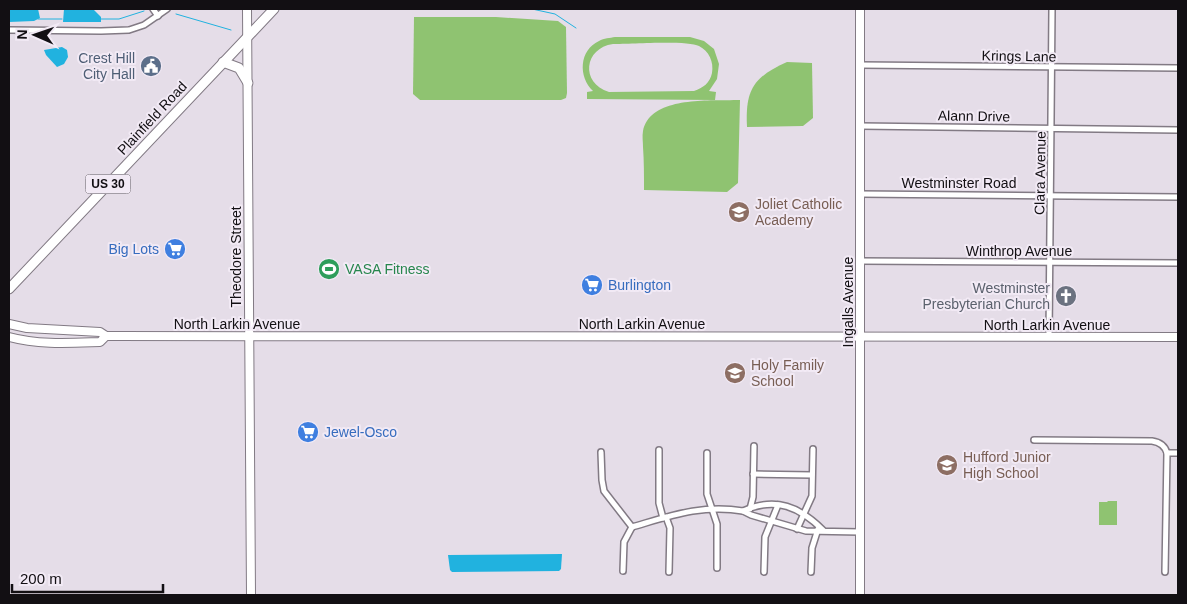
<svg xmlns="http://www.w3.org/2000/svg" width="1187" height="604" font-family="Helvetica,sans-serif">
<style>
.green{fill:#8fc371;fill-rule:evenodd}
.water{fill:#21b2df}
.lines{fill:none;stroke-linecap:round;stroke-linejoin:round}
.stream{stroke:#21b2df;stroke-width:1}
.street-casing{stroke:#827a84;stroke-width:8}
.secondary-casing{stroke:#827a84;stroke-width:10}
.primary-casing{stroke:#827a84;stroke-width:11}
.street{stroke:#fff;stroke-width:5}
.secondary{stroke:#fff;stroke-width:8}
.primary{stroke:#fff;stroke-width:9}
.labels{text-anchor:middle;stroke-width:4;stroke-linejoin:round;paint-order:stroke}
.shield{fill:#f2eaf5;stroke:#555157;stroke-width:1}
.shield-label{font-size:12px;font-weight:bold;fill:#120f13}
.street-label{font-size:14px;fill:#120f13;stroke:#f2eaf5}
.service-label{font-size:14px;fill:#4e5e75;stroke:#f2eaf5;text-anchor:end}
.education-label{font-size:14px;fill:#785e54;stroke:#f2eaf5;text-anchor:start}
.shop-label{font-size:14px;fill:#366cbe;stroke:#f2eaf5;text-anchor:start}
.leisure-label{font-size:14px;fill:#27864d;stroke:#f2eaf5;text-anchor:start}
.worship-label{font-size:14px;fill:#5b616d;stroke:#f2eaf5;text-anchor:end}
</style>
<rect width="100%" height="100%" fill="#e5dde8"/>
<g class="green">
<polygon points="414,17 496,17 558,21 566,27 567,93 566,98 561,100 420,100 413,94"/>
<path d="M615,37H690L704,41L714,49L719,64L717,79L709,91L716,92L715,100L587,99V92L593,91C578,77 579,50 599,41C604,38 610,38 615,37ZM613,44C630,44 688,40 699,46C709,51 714,62 712,73C710,83 703,88 694,91L609,92C580,83 584,48 613,44Z"/>
<path d="M787,62L812,63L813,118L803,126L747,127C745,89 754,77 787,62Z"/>
<path d="M740,100L738,183L727,192L644,190C644,175 644,161 643,147C643,142 642,136 643,131C650,95 712,101 740,100Z"/>
<polygon points="1108,501 1117,501 1117,525 1099,525 1099,502 1107,502"/>
</g>
<g class="water">
<polygon points="9,9 38,9 40,18 34,21 9,22"/>
<polygon points="64,9 93,9 101,17 101,22 63,22"/>
<polygon points="62,47 67,50 68,57 64,64 57,67 46,55 44,50"/>
<polygon points="562,554 561,569 559,571 452,572 450,570 448,555"/>
</g>
<g class="lines">
<g class="stream">
<polyline points="532,9 555,14 576,28"/>
<polyline points="176,14 231,30"/>
<polyline points="38,19 62,19"/>
<polyline points="101,19 119,19 144,11"/>
</g>
<g class="street-casing">
<g id="street">
<polyline points="153,9 158,16"/>
<polyline points="9,30 101,31 129,30 144,25 167,9"/>
<polyline points="860,65 1178,68"/>
<polyline points="860,126 1178,130"/>
<polyline points="860,194 1178,197"/>
<polyline points="860,261 1178,263"/>
<polyline points="1049,337 1052,9"/>
<path d="M1034,440L1152,441C1159,442 1165,446 1167,453L1165,572"/>
<polyline points="659,450 659,503 663,518"/>
<polyline points="601,452 602,480 604,491 632,527"/>
<polyline points="707,453 707,494 717,524 717,568"/>
<polyline points="1167,453 1178,453"/>
<polyline points="753,474 812,475"/>
<polyline points="750,509 753,497 754,446"/>
<polyline points="666,517 670,528 669,572"/>
<path d="M632,527C670,516 702,504 743,511"/>
<polyline points="797,529 812,496 813,449"/>
<path d="M824,531C800,507 776,496 743,511L751,515L806,531L860,532"/>
<polyline points="623,571 624,542 632,527"/>
<polyline points="764,572 765,537 778,505"/>
<polyline points="811,572 812,548 818,529"/>
</g>
</g>
<g class="secondary-casing">
<g id="secondary">
<polyline points="247,9 251,595"/>
<polyline points="9,324 27,328 100,332 106,336 116,336 1178,337"/>
<path d="M9,337C39,345 69,343 100,342L106,336"/>
<polyline points="860,595 860,9"/>
</g>
</g>
<g class="primary-casing">
<g id="primary">
<polyline points="223,62 239,68 248,83"/>
<polyline points="9,289 274,9"/>
</g>
</g>
<use href="#street" class="street"/>
<use href="#secondary" class="secondary"/>
<use href="#primary" class="primary"/>
</g>
<defs>
<g id="civic-disc" transform="scale(1.125)"><circle r="9.5" fill="#5c6f8a" stroke="#f2eaf5"/><path d="M-.6-6.5H3V-4.5H.6V-3L4-1V1h2V6H-6V1h2V-1L-.6-3ZM-1.2 2.5V6h2.4V2.5Z" fill="#fff"/></g>
<g id="school-disc" transform="scale(1.125)"><circle r="9.5" fill="#8d6e63" stroke="#f2eaf5"/><path d="M0-5L7-2L0 1L-7-2ZM-4 1L0 2.5L4 1V4Q0 6-4 4Z" fill="#fff"/></g>
<g id="supermarket-disc" transform="scale(1.125)"><circle r="9.5" fill="#3f7fe0" stroke="#f2eaf5"/><path d="M-6-5.5h2.5l.6 2H6L4.5 2H-2.5L-4.4-4H-6ZM-1.5 3.2a1.3 1.3 0 1 0 .1 0ZM3 3.2a1.3 1.3 0 1 0 .1 0Z" fill="#fff"/></g>
<g id="stadium-disc" transform="scale(1.125)"><circle r="9.5" fill="#2e9e5b" stroke="#f2eaf5"/><path d="M0-5a6.5 5 0 1 0 0 10a6.5 5 0 1 0 0-10ZM-3.5-1.8h7v3.6h-7Z" fill="#fff"/></g>
<g id="church-disc" transform="scale(1.125)"><circle r="9.5" fill="#6b7280" stroke="#f2eaf5"/><path d="M-1.2-6h2.4v3.5h3.3v2.4h-3.3V6h-2.4V-.1h-3.3v-2.4h3.3Z" fill="#fff"/></g>
</defs>
<g fill-rule="evenodd">
<use href="#civic-disc" x="151" y="66"/>
<use href="#school-disc" x="739" y="212"/>
<use href="#supermarket-disc" x="175" y="249"/>
<use href="#stadium-disc" x="329" y="269"/>
<use href="#supermarket-disc" x="592" y="285"/>
<use href="#church-disc" x="1066" y="296"/>
<use href="#school-disc" x="735" y="373"/>
<use href="#supermarket-disc" x="308" y="432"/>
<use href="#school-disc" x="947" y="465"/>
</g>
<g class="labels">
<rect class="shield" x="85.5" y="174.5" width="45" height="19" rx="4"/>
<g class="shield-label">
<text x="108" y="188">US 30</text>
</g>
<g class="street-label">
<text transform="translate(1019 56) rotate(1)" y="5">Krings Lane</text>
<text transform="translate(974 116) rotate(1)" y="5">Alann Drive</text>
<text transform="translate(152 118) rotate(-47)" y="5">Plainfield Road</text>
<text transform="translate(1040 173) rotate(-89)" y="5">Clara Avenue</text>
<text x="959" y="188">Westminster Road</text>
<text x="1019" y="256">Winthrop Avenue</text>
<text transform="translate(236 257) rotate(-90)" y="5">Theodore Street</text>
<text transform="translate(848 302) rotate(-90)" y="5">Ingalls Avenue</text>
<text x="237" y="329">North Larkin Avenue</text>
<text x="642" y="329">North Larkin Avenue</text>
<text x="1047" y="330">North Larkin Avenue</text>
</g>
<g class="service-label">
<text x="135" y="63">Crest Hill<tspan x="135" dy="16">City Hall</tspan></text>
</g>
<g class="education-label">
<text x="755" y="209">Joliet Catholic<tspan x="755" dy="16">Academy</tspan></text>
<text x="751" y="370">Holy Family<tspan x="751" dy="16">School</tspan></text>
<text x="963" y="462">Hufford Junior<tspan x="963" dy="16">High School</tspan></text>
</g>
<g class="shop-label">
<text x="159" y="254" text-anchor="end">Big Lots</text>
<text x="608" y="290">Burlington</text>
<text x="324" y="437">Jewel-Osco</text>
</g>
<g class="leisure-label">
<text x="345" y="274">VASA Fitness</text>
</g>
<g class="worship-label">
<text x="1050" y="293">Westminster<tspan x="1050" dy="16">Presbyterian Church</tspan></text>
</g>
</g>
<rect width="1187" height="604" fill="none" stroke="#120f13" stroke-width="20"/>
<g transform="translate(35 35) rotate(272)" stroke="#f2eaf5" stroke-width="4" paint-order="stroke">
<path d="M0-4L9 19L0 12L-9 19Z" fill="#120f13"/>
<text y="-8" font-size="14" font-weight="bold" text-anchor="middle" fill="#120f13">N</text>
</g>
<path d="M12 584v8h151v-8" fill="none" stroke="#120f13" stroke-width="2.5"/>
<text x="20" y="584" font-size="15" fill="#120f13" stroke="#f2eaf5" stroke-width="4" paint-order="stroke">200 m</text>
</svg>
